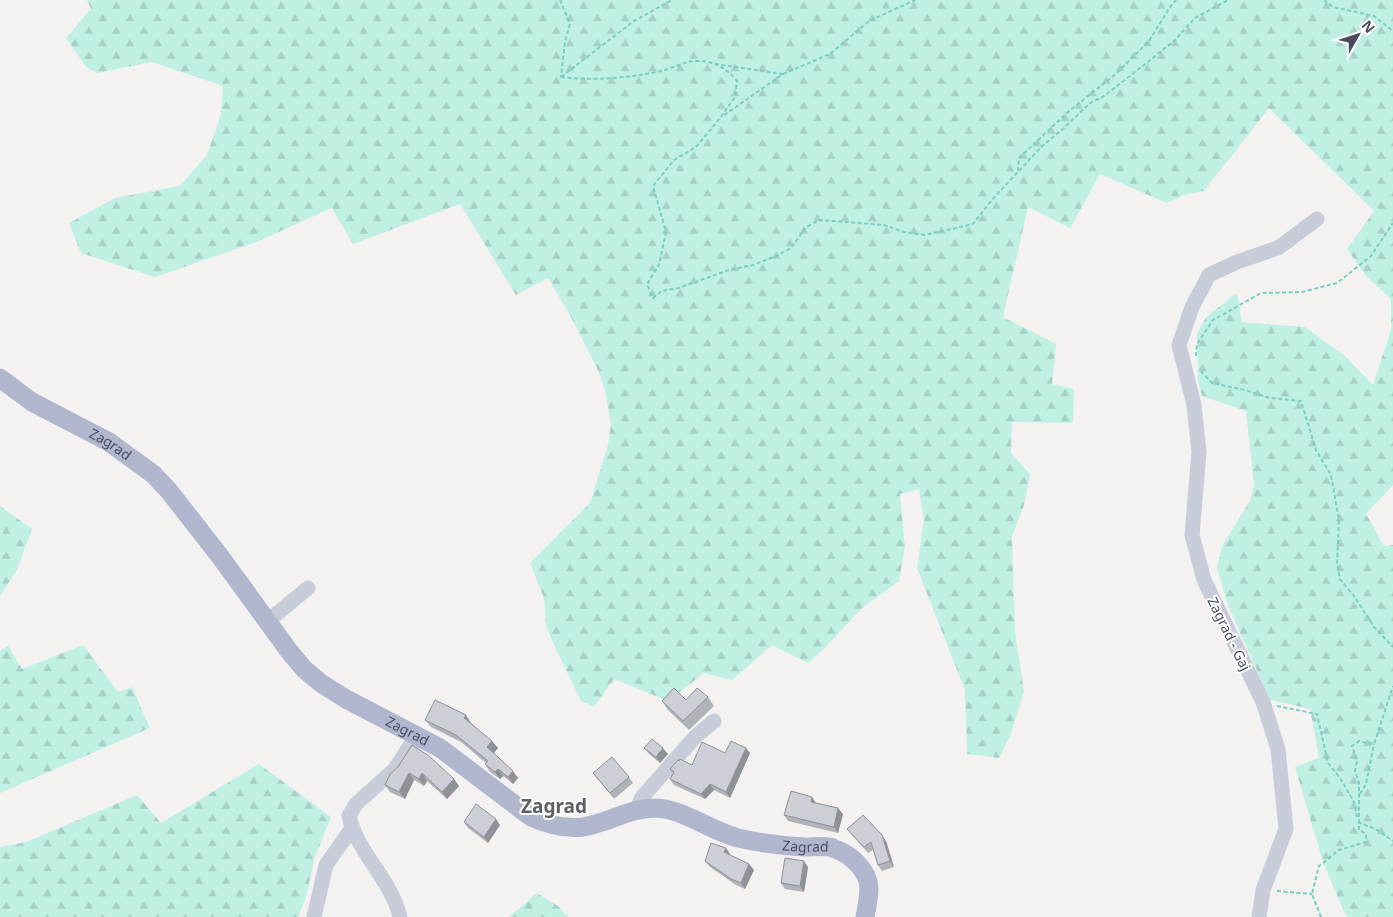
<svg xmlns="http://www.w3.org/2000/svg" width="1393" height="917" font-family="'Noto Sans',sans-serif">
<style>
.forest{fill:url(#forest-firs)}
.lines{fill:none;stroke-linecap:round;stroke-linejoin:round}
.path{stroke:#78cec2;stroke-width:2;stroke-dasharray:4 2.5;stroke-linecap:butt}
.minor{stroke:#c8cbd8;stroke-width:15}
.major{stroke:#b1b6cf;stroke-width:19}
.wall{fill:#b1b2b8}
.shaded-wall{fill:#909196}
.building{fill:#cecfd6;stroke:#909196}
.labels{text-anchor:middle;stroke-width:4;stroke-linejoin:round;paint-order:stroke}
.street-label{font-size:14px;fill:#494d5f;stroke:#fff}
.district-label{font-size:19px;font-weight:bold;fill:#5d5e66;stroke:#fff}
</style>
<defs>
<pattern id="forest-firs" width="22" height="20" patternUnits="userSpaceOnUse" patternTransform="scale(1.25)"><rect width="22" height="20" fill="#c0f0e3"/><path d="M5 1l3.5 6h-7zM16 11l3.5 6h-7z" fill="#a6cfc5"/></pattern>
</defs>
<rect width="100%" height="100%" fill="#f3f2f1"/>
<g class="forest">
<polygon points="87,0 1393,0 1393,485 1366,514 1384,546 1393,545 1393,917 1348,917 1344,912 1323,862 1295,767 1319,758 1310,709 1270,700 1227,603 1217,567 1222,546 1250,501 1254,486 1246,411 1202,396 1198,381 1197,334 1206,317 1237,293 1242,322 1305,327 1345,356 1373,385 1391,330 1391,299 1366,276 1347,249 1374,211 1269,108 1204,191 1184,195 1167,203 1100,174 1070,228 1028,207 1003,317 1056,344 1052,384 1074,389 1073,423 1012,422 1011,453 1030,474 1024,505 1012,536 1015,631 1024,692 1010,736 999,758 967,754 965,690 917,568 924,519 919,489 900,494 905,547 899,581 862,608 822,651 808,663 772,645 732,680 704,673 668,701 614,679 594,707 581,701 556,649 546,626 544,598 530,563 590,503 608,445 611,424 605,390 598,370 570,315 548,278 516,295 460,204 353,244 332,208 254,243 155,277 81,253 69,223 115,198 180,186 207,155 221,114 223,86 152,62 97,73 86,67 66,38 91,9"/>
<polygon points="0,506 32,529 17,569 0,597"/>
<polygon points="83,645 118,692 132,687 150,728 0,793 0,651 8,646 22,669"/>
<polygon points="259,764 331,817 315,857 306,897 298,917 0,917 0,847 26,842 137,795 161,823"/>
<polygon points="537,893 558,906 568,917 509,917"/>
</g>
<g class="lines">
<g class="path">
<polyline points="560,0 570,24 565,41 561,77"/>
<polyline points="1324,0 1333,7 1374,16 1393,31"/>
<polyline points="715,64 783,74 723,116"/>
<polyline points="783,74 830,54 869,21 915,0"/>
<path d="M561,77C594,81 628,78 661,71C671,69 683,62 694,61C713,60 725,67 737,81L735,97L720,118L696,147L674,160L653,186L666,232L659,265L647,284L653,298L662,291L678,288L729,270L753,265L774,257L791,248L806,227L820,220L884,225L904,232L925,235L973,224L991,201L1041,147L1064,128L1090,103L1104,96L1144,65L1175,40L1195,18L1228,0"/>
<polyline points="561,77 634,21 672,0"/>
<polyline points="1018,171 1019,158 1069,111 1117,73 1149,41 1170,7 1176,0"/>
<polyline points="1196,356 1197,344 1213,320 1261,293 1302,292 1337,283 1371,256 1393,223"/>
<polyline points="1201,371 1212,383 1245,390 1270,398 1301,401 1316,450 1331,475 1339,520 1337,563 1340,579 1354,596 1374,627 1393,647"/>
<polyline points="1277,706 1317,714 1328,763 1340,778 1354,802 1357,817"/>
<polyline points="1360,794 1366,784 1374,744"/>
<polyline points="1358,822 1377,830 1393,841"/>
<polyline points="1277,891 1312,894"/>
<polyline points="1321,917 1312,894 1319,866 1339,850 1366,842 1366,834 1359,830 1359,783 1355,771 1357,761 1352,746 1359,741 1374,744 1393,686"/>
</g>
<g class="minor">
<polyline points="268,621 308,588"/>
<polyline points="637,810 641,799 645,794 695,737 714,721"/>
<polyline points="314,917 326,865 352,828"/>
<path d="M400,917C391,879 358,854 349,816L356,804L395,769L417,735"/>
<polyline points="1259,917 1263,890 1286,829 1278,749 1263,702 1204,580 1192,535 1199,452 1194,405 1179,345 1192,307 1209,275 1237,262 1278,248 1317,219"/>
</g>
<path class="major" id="s1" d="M0,378L32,402L109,442L153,474L169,491L219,555L289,651L304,669L322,684L346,699L440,748L531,817C546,824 565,829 583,827C608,823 629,808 656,808C683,809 711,831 738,838C760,843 783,846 805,847C815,847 827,845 835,849C850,854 868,870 869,887C869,897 867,907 865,917"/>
</g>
<g class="wall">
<polygon points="708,697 714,706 689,730 668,710 662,701"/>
<polygon points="425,720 471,723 498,748 494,753 518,778 513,784 503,776 500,779 490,772 485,764 486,763 461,742 431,727"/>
<polygon points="412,745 459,786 447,799 427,781 424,786 414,780 405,799 390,792 385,785"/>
<polygon points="644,748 668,754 660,763 649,754"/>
<polygon points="746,748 750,753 730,798 714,790 705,799 674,785 670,779 673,773 670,769 679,761 692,765 725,753"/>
<polygon points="593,773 629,777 633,783 614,799"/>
<polygon points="816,803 843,814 838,833 788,821 784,815"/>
<polygon points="464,822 500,825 488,843 468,828"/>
<polygon points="847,829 886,841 894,867 882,871 878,865 873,850 868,853 852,835"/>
<polygon points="726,848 730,855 754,870 745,889 736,885 710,867 705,861"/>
<polygon points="808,867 804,892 785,889 781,883"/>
</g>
<g class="shaded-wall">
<polygon points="466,715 471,723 469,726 464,718"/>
<polygon points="492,741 498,748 492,755 487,747"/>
<polygon points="663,748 668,754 660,763 656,757"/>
<polygon points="746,748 750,753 730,798 726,792"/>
<polygon points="498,769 503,776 500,779 495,772"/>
<polygon points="513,771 518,778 513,784 508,777"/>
<polygon points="409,773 414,780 405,799 399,792"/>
<polygon points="422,773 427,781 424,786 419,779"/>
<polygon points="454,779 459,786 447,799 442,792"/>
<polygon points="710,784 714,790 705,799 701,794"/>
<polygon points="812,797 816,803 811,802"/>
<polygon points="838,808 843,814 838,833 834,827"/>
<polygon points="496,819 500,825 488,843 484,837"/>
<polygon points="882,835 886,841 894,867 890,861"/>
<polygon points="726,848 730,854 728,858 724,852"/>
<polygon points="804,861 808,867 804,892 800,886"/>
<polygon points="749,864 754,870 745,889 741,883"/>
</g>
<g class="building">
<polygon points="674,688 686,700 697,688 708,697 683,721 662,701"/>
<polygon points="435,700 466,715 464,718 492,741 487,747 513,771 508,777 498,769 495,772 485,764 488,761 456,735 425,720"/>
<polygon points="652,739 663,748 656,757 644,748"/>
<polygon points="731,741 746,748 726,792 710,784 701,794 670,779 674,772 670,769 678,760 679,761 680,759 692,765 702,742 725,753"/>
<polygon points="412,745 429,756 454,779 442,792 422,773 419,779 409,773 399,792 385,785 390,774 398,767"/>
<polygon points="612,757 629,777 610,793 593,773"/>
<polygon points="791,791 812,797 811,802 838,808 834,827 784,815"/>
<polygon points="476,804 496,819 484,837 464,822"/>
<polygon points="863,815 882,835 890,861 878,865 871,842 864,847 847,829"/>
<polygon points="711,843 726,848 724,852 749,864 741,883 731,879 705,861"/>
<polygon points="785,858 804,861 800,886 781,883"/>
</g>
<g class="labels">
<g class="street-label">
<text dy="5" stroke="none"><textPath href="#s1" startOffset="129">Zagrad</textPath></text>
<text transform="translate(1229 634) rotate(64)" y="5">Zagrad - Gaj</text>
<text dy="5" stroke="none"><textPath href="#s1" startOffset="549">Zagrad</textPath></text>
<text dy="5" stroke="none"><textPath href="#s1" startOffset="985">Zagrad</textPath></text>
</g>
<g class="district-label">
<text x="554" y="813">Zagrad</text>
</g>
</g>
<g transform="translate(1358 35) rotate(51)" stroke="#ffffff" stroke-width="4" paint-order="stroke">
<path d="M0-4L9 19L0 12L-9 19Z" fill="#494d5f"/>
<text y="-8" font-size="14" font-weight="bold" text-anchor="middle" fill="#494d5f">N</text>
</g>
</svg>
